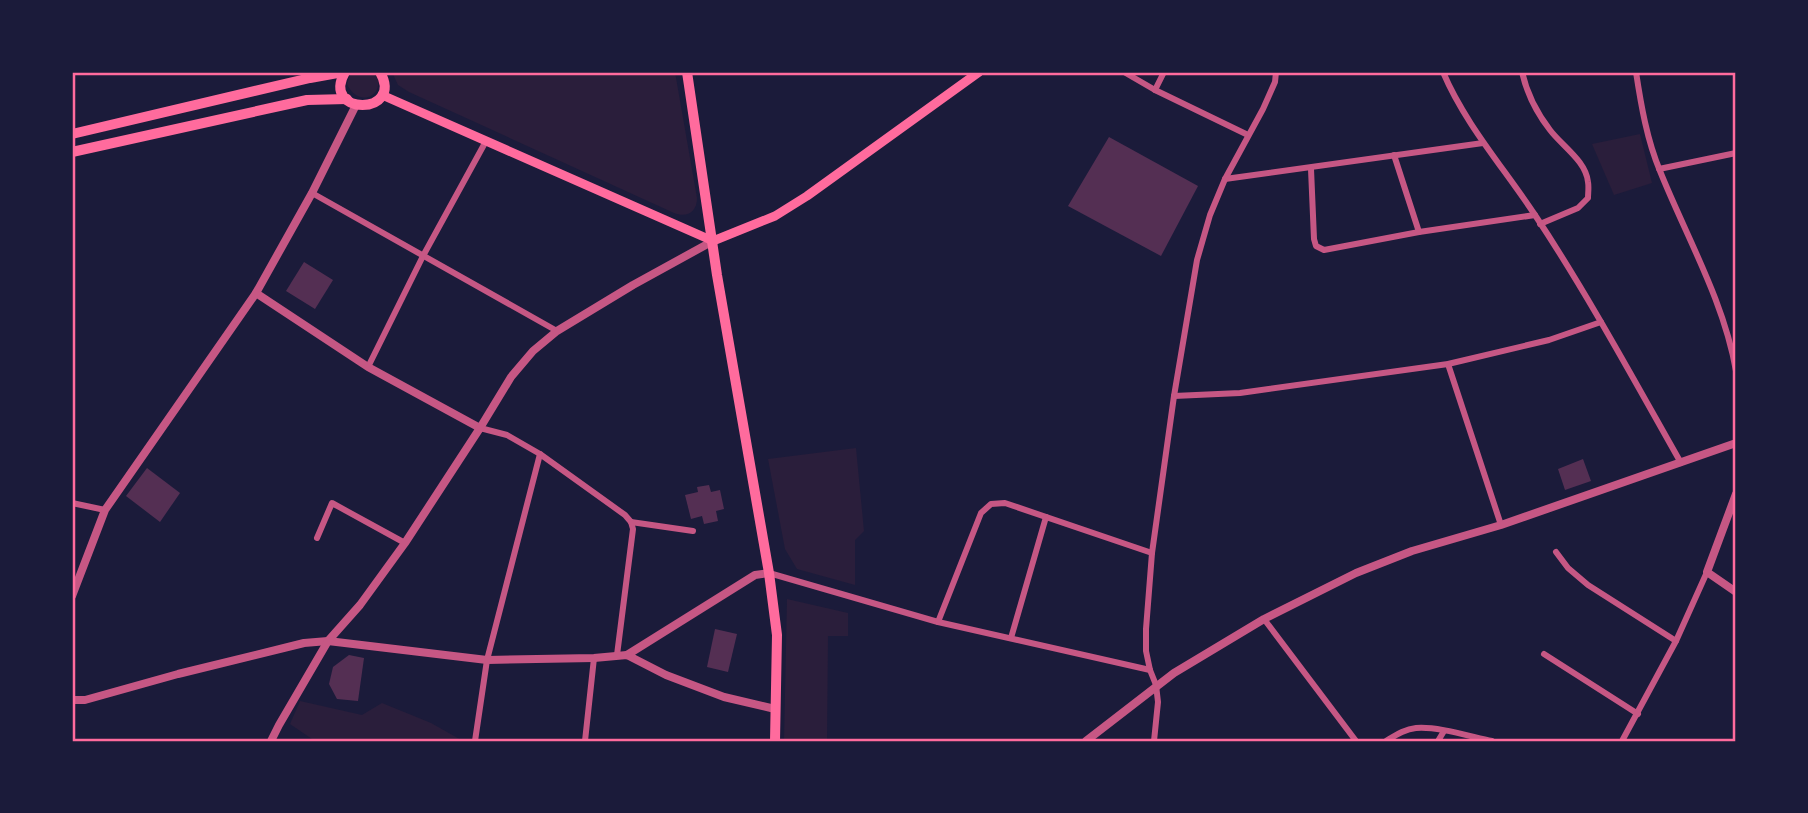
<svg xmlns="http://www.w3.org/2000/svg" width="1808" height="813" font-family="'PT Serif',serif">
<rect width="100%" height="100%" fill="#1b1b3a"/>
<g fill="#2a1e3b">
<path d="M 351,72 L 376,72 C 387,96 358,109 347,84 Z"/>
<path d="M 392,72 L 675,72 L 697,198 C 697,212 687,218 674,213 L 409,92 L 398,85 Z"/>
<path d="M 1640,134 L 1652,183 L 1614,195 L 1592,144 Z"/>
<path d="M 856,448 L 864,531 L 855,540 L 855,585 L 797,569 L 785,549 L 768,459 Z"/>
<path d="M 787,599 L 848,613 L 848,636 L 828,636 L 827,741 L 784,741 Z"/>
<path d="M 300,701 L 362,715 L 382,703 L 431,723 L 463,741 L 315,741 L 290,724 Z"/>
</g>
<g fill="#542f53">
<path d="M 1109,137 L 1198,186 L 1161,256 L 1068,206 Z"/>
<path d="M 304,262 L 333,280 L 315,309 L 286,291 Z"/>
<path d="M 1583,459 L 1591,481 L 1565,490 L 1558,469 Z"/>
<path d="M 147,468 L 180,493 L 160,522 L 126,496 Z"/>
<path d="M 709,485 L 711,492 L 720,490 L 724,509 L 716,511 L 718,521 L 704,524 L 702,516 L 691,519 L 685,495 L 698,492 L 697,487 Z"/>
<path d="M 715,629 L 737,634 L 728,672 L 707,667 Z"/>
<path d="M 349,655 L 364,658 L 358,701 L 337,699 L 329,684 L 333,667 Z"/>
</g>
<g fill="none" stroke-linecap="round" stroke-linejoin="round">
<g stroke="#c65784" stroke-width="6">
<path d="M 1124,72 L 1155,90 L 1248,135"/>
<path d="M 1443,72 C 1465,124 1504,168 1535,215 C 1588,295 1634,380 1681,463"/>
<path d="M 1522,72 C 1527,94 1536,112 1550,130 C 1562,146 1586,161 1588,182 C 1589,187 1588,193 1588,198 L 1578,208 L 1540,224"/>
<path d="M 1636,72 C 1641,105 1647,140 1660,171 C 1686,236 1724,301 1736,371"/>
<path d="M 1155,90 L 1164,72"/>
<path d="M 1394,155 L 1419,232"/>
<path d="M 1311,169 L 1314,239 L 1316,246 L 1324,250 L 1419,232 L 1535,215"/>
<path d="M 1659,169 L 1736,153"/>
<path d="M 1225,179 L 1483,143"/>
<path d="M 312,193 L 557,331"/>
<path d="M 1448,364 L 1501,525"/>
<path d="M 368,367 L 423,256 L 486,141"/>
<path d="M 1174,396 L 1240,393 L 1448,364 L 1549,340 L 1601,322"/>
<path d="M 480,428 L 507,435 L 540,454 L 625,515 L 631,522 L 633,529 L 617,655"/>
<path d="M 72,503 L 105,510"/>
<path d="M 631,522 L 693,531"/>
<path d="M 317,538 L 332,503 L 405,543"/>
<path d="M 1556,552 L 1568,568 L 1588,585 L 1676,641"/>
<path d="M 769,573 L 938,622 L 1150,670"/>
<path d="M 1264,619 L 1356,741"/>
<path d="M 938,622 L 981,513 L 991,504 L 1005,503 L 1152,553"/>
<path d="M 1011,638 L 1046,517"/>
<path d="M 1544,654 L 1638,714"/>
<path d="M 475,741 L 487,660 L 540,454"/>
<path d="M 585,741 L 594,658"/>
<path d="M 1154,741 L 1158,702 L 1156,685 L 1150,670 L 1146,651 L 1146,629 L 1152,553 L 1174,396 L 1197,260 L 1210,215 L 1225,179 L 1263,109 L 1275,82 L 1276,72"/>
<path d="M 1386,741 C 1396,735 1405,729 1416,728 C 1437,726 1472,737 1492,741"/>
<path d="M 1438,741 L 1444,731"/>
<path d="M 1622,741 L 1676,641 L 1707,572"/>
</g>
<g stroke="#c65784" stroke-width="8">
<path d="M 256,293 L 368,367 L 480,428"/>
<path d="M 1736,494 L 1707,572 L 1736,592"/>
<path d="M 72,596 L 105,510 L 256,293 L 312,193 L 356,105"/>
<path d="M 627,655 L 755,575 L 769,573"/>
<path d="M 72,700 L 85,700 L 178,674 L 304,643 L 328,641 L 487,660 L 594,658 L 627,655 L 666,675 L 724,697 L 775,709"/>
<path d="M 271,741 L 279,725 L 328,641 L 360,605 L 405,543 L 480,428 L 511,377 L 533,351 L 557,331 L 633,285 L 713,241"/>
<path d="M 1086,741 L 1174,673 L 1264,619 L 1356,573 L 1412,551 L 1501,525 L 1736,443"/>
</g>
<path stroke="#ff6b9d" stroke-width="9" d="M 382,95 L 713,241 L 775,216 L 807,196 L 979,72"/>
<g stroke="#ff6b9d" stroke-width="10">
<path d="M 345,72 C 320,116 405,116 380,72"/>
<path d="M 687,72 L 717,275 L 769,573 L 777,635 L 775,741"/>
<path d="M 72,134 L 310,78 L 343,72"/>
<path d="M 72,152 L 307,100 L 347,99"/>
</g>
</g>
<rect width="1808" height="813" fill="none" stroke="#1b1b3a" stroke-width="147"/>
<rect x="74" y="74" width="1660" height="666" fill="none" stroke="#ff6b9d" stroke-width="2.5"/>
</svg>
